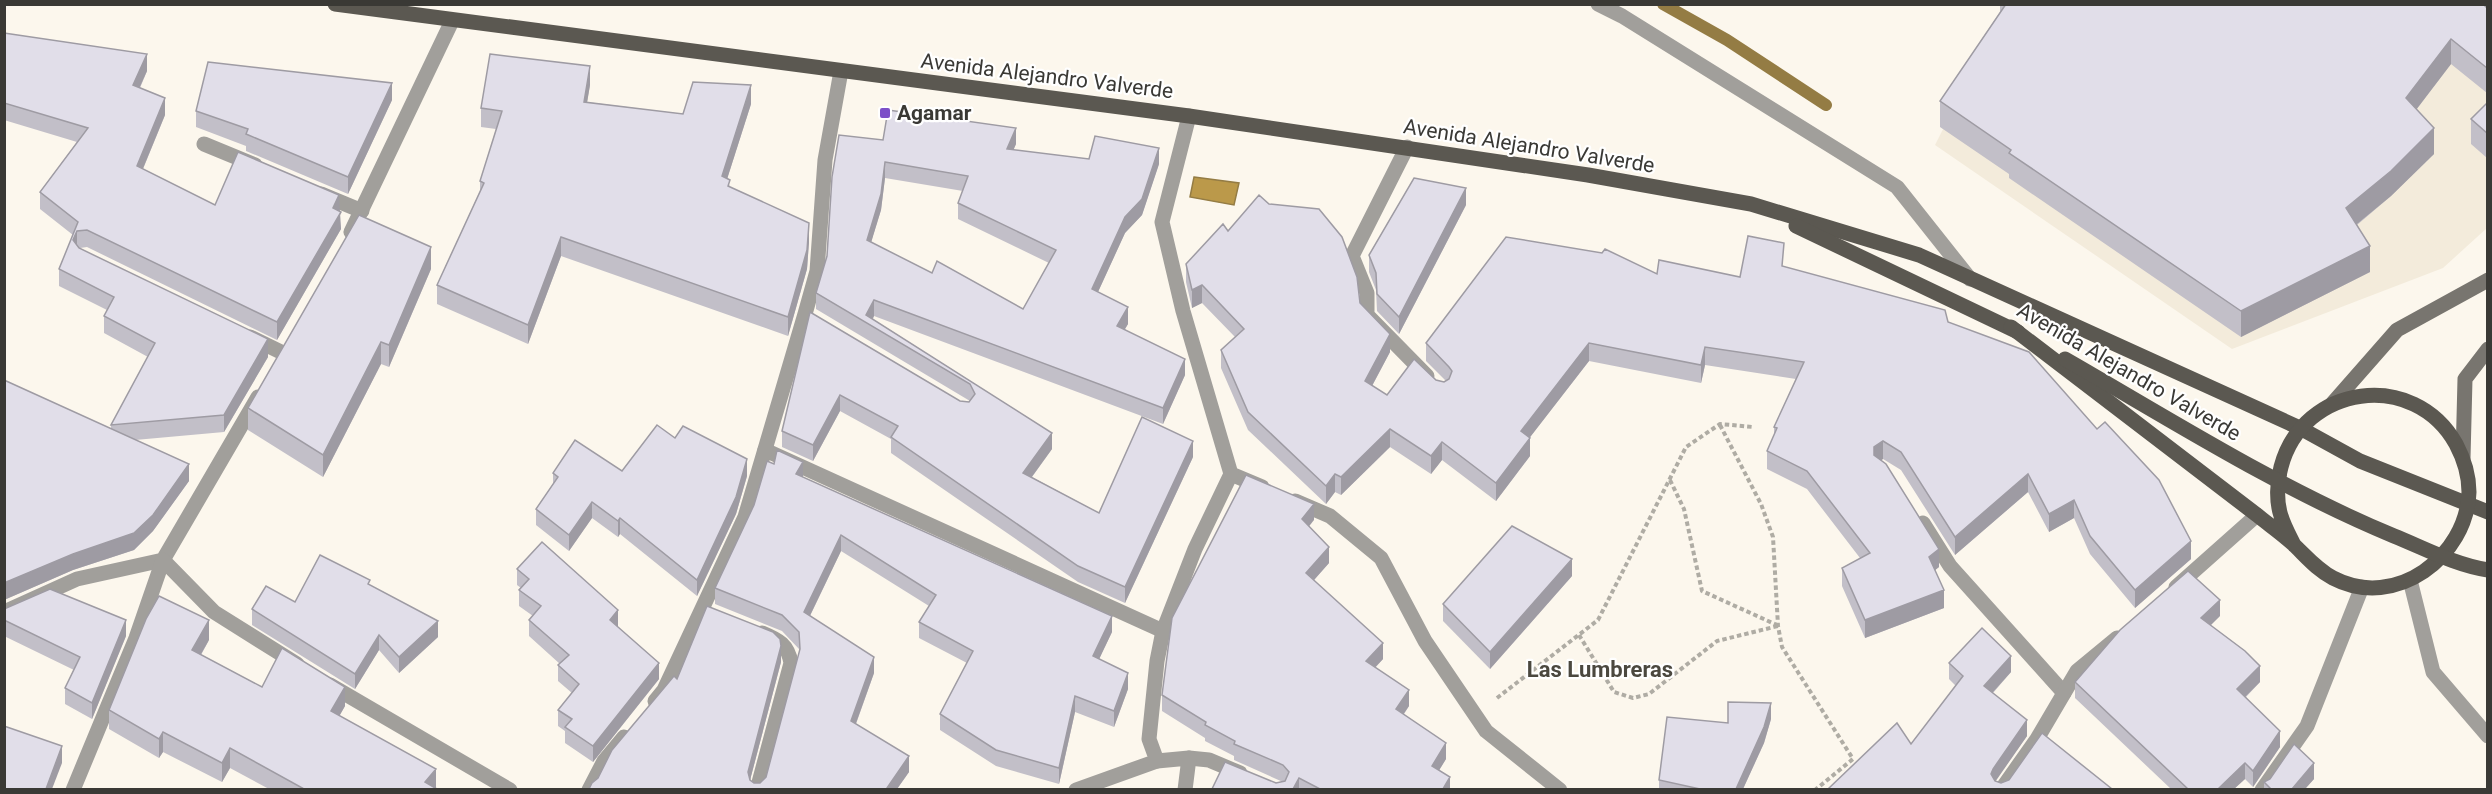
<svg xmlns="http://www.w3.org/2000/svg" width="2492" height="794" font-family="Roboto,sans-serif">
<rect width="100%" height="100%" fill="#fcf7ed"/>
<path fill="#f3ebdb" d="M 2006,5 L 2487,32 L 2487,228 L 2443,268 L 2232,349 L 1935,145 Z"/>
<path fill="#bb994a" stroke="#947c44" stroke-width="1.5" d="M 1194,177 L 1239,183 L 1234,205 L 1190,197 Z"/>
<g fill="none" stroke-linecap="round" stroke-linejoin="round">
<path stroke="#947c44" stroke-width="12" d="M 1663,4 L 1727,40 L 1826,105"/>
<g stroke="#afaca4" stroke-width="4" stroke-dasharray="4.5 3" stroke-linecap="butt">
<path d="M 1720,425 L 1761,504 L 1773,537 L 1778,626 L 1782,647 L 1853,759 L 1815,790"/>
<path d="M 1670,480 L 1684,509 L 1702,591 L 1777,625"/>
<path d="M 1579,635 L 1614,692 L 1633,698 L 1649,694 L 1717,641 L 1778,626"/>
<path d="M 1497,698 L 1598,620 L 1686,447 L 1720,424 L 1753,427"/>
</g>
<g stroke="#a19f9b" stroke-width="15">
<path d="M 1598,4 L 1622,16 L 1897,187 L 1970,279"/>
<path d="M 1189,116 L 1162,222 L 1183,311 L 1231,474 L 1262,487"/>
<path d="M 204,144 L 255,165"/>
<path d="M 1407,147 L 1352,256 L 1367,293 L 1367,315 L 1427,376"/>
<path d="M 321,194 L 362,211"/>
<path d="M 351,232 L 452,21"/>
<path d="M 250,337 L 283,353"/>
<path d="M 765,450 L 1163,631"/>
<path d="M 1295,501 L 1330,516 L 1381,558 L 1425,641 L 1486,731 L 1560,790"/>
<path d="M 1923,523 L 1950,566 L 2064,693"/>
<path d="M 2410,580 L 2433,672 L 2488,736"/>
<path d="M 2176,587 L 2257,515"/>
<path d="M 4,612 L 77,579 L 163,560 L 258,397"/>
<path d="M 330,685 L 510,790"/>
<path d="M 655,701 L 664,690 L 745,517 L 805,314 L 817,271 L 825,160 L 841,71"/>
<path d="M 1189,758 L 1209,760 L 1240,773"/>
<path d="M 1157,761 L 1189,758 L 1185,790"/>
<path d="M 73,790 L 136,638 L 163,560 L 214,612 L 297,664"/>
<path d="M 589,790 L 604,761 L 624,737"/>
<path d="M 757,790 L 791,663 C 788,645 779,640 762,633"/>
<path d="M 1076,790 L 1157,761 L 1149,739 L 1157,661 L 1163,631 L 1195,549 L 1231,474"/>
<path d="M 2001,790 L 2037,739 L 2077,671 L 2117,638"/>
<path d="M 2262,790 L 2307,726 L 2362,587"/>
</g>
<g stroke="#78756f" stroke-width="15">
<path d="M 2332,404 L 2397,330 L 2488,280"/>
<path d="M 2463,458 L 2465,379 L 2488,349"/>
</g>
<g stroke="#5b5851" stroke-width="15">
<path d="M 335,4 L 1189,116 L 1588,175 L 1751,204 L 1919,255 L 2300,428 L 2360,461 L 2488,512"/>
<path d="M 1796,226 L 2018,332"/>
<path d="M 2011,327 L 2257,515 C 2268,524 2281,533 2292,543 C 2306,556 2316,569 2333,578 C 2396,611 2467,556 2469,492 C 2469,474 2464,459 2456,444 C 2414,369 2303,384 2281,467 C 2277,482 2276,501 2281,516 C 2284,526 2289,535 2294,545"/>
<path d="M 2065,359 C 2173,421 2278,488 2394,536 C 2424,548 2455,565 2488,570"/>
</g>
</g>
<g fill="#c2bfc8" fill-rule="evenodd">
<path d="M 2000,4 L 2483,4 L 2487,8 L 2487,93 L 2451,64 L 2416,110 L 2434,154 L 2391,196 L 2357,225 L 2370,272 L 2241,337 L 2009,178 L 2009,174 L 1940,127 L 1940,101 L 2000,12 Z"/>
<path d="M 4,33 L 147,71 L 140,88 L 165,115 L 143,169 L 215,205 L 339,211 L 341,229 L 277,340 L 87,247 L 80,248 L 268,357 L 224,432 L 135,440 L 189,481 L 153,531 L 134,550 L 73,570 L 4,600 L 4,380 L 111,429 L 111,425 L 148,357 L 104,333 L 104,316 L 107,310 L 59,286 L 59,269 L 73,235 L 40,209 L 40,192 L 77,142 L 4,120 Z"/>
<path d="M 590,85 L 587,102 L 683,114 L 751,104 L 727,179 L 730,187 L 809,242 L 807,269 L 788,336 L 561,256 L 528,344 L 437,304 L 437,285 L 480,191 L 480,181 L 496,129 L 481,127 L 481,108 Z"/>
<path d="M 392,100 L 348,194 L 246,151 L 246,146 L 196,127 L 196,111 Z"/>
<path d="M 2487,103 L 2487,158 L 2471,144 L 2471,119 Z"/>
<path d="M 883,140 L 1016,144 L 1013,150 L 1089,159 L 1159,164 L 1142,215 L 1125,233 L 1098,292 L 1128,324 L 1125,329 L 1185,375 L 1163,424 L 874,316 L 873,319 L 1052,433 L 1052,449 L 1032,477 L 1099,513 L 1193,457 L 1125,603 L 1078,582 L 891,453 L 891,439 L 840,411 L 813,461 L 782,447 L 782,431 L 810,312 L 960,401 L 969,402 L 970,401 L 816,309 L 816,293 ZM 885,178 L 963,191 L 958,203 L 958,219 L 1049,263 L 1023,309 L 932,273 L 871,242 L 881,210 Z"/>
<path d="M 1466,205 L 1399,334 L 1377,311 L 1376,290 L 1369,272 L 1369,255 Z"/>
<path d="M 1228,231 L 1360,303 L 1390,352 L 1372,386 L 1387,395 L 1436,380 L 1444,382 L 1446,381 L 1426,361 L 1426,343 L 1657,274 L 1740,277 L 1783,267 L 1948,322 L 2191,559 L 2135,608 L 2090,554 L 2074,518 L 2049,532 L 2028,492 L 1955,555 L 1901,470 L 1883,459 L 1881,460 L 1939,567 L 1935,570 L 1944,608 L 1865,638 L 1842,586 L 1842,568 L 1860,558 L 1807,489 L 1767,469 L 1767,451 L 1774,435 L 1774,427 L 1796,379 L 1705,365 L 1701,383 L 1589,361 L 1530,437 L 1530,456 L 1496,501 L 1442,460 L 1431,474 L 1390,447 L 1341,495 L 1335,492 L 1326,504 L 1248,430 L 1221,368 L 1221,350 L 1235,337 L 1202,303 L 1192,308 L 1186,282 L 1186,264 Z"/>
<path d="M 431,269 L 389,367 L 381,364 L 323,477 L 248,430 L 248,408 Z"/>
<path d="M 675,438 L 747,476 L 736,514 L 697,596 L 620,534 L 618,537 L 592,518 L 569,551 L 536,525 L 536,509 L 553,484 L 553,473 L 622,471 Z"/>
<path d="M 803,477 L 1112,632 L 1099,659 L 1128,689 L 1114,727 L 1075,712 L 1059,784 L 996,766 L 940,730 L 940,714 L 967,663 L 919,638 L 919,622 L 929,606 L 841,551 L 810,616 L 874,673 L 856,724 L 909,772 L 897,789 L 598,778 L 677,679 L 781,662 L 750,780 L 754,783 L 760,783 L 766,777 L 799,654 L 799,649 L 782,631 L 715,604 L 715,588 L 754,505 Z"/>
<path d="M 1314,520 L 1309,526 L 1329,563 L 1314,580 L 1383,659 L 1375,668 L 1409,706 L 1404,714 L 1446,759 L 1439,770 L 1450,789 L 1212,789 L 1283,782 L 1234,760 L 1234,756 L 1205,741 L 1205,738 L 1162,711 L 1162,695 Z"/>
<path d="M 517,569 L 618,626 L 618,627 L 659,679 L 593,762 L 565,743 L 565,731 L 558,726 L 558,710 L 572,693 L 558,681 L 558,665 L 560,664 L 529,636 L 529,620 L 533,616 L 519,606 L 519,590 L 521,588 L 517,585 Z"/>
<path d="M 1572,576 L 1490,669 L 1443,621 L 1443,604 Z"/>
<path d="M 370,585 L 438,637 L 399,673 L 379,650 L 355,689 L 252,625 L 252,609 L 295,602 Z"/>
<path d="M 4,609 L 126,636 L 92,719 L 65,704 L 65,688 L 74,670 L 4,636 Z"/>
<path d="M 2220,616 L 2210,625 L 2260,682 L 2246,697 L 2280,747 L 2253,787 L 2245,779 L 2234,789 L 2171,789 L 2075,698 L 2075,682 Z"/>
<path d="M 209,640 L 201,655 L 262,687 L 345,706 L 339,716 L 437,789 L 269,789 L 230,768 L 222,782 L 163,752 L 159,758 L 109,729 L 109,710 Z"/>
<path d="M 1949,663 L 2011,672 L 1993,693 L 2027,736 L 1995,781 L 2001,783 L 1828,789 L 1911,744 L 1956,686 L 1949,679 Z"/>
<path d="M 1771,719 L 1764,743 L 1743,789 L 1659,789 L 1659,780 L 1728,723 Z"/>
<path d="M 2314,779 L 2305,789 L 2264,789 L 2264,782 Z"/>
</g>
<g fill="#9e9ba3">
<path d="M 2451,39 L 2451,64 L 2406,123 L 2406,98 Z"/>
<path d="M 147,54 L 147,71 L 133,102 L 133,85 Z"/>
<path d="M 590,66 L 590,85 L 584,121 L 584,102 Z"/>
<path d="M 392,83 L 392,100 L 348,194 L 348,177 Z"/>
<path d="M 751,85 L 751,104 L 722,195 L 722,176 Z"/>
<path d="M 165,98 L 165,115 L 137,183 L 137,166 Z"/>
<path d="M 1016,128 L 1016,144 L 1007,165 L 1007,149 Z"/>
<path d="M 2434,128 L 2434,154 L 2391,196 L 2346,233 L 2346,208 Z"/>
<path d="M 1159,148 L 1159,164 L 1142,215 L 1125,233 L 1092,305 L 1092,289 L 1125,217 Z"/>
<path d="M 885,162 L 885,178 L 881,210 L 867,256 L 867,240 Z"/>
<path d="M 1466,188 L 1466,205 L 1399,334 L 1399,317 Z"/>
<path d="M 339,195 L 341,229 L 277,340 L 277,322 Z"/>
<path d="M 809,223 L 809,242 L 807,269 L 788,336 L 788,317 Z"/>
<path d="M 77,231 L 77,248 L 73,240 Z"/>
<path d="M 561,237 L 561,256 L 528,344 L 528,325 Z"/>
<path d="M 2370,246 L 2370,272 L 2241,337 L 2241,311 Z"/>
<path d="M 431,247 L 431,269 L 389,367 L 389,345 Z"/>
<path d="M 1202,285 L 1202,303 L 1192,308 L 1192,290 Z"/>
<path d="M 874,300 L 874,316 L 869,325 L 866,315 Z"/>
<path d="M 1128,307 L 1128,324 L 1117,342 L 1117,326 Z"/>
<path d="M 1390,334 L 1390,352 L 1365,399 L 1365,381 Z"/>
<path d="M 268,339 L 268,357 L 224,432 L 224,415 Z"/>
<path d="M 381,342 L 381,364 L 323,477 L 323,455 Z"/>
<path d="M 1589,343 L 1589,361 L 1521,449 L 1521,431 Z"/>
<path d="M 1705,347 L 1705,365 L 1701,383 L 1701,365 Z"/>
<path d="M 1185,359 L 1185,375 L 1163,424 L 1163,408 Z"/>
<path d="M 840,395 L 840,411 L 813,461 L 813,445 Z"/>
<path d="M 1390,429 L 1390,447 L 1341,495 L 1341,477 Z"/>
<path d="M 1052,433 L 1052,449 L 1023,489 L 1023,473 Z"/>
<path d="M 1530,438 L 1530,456 L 1496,501 L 1496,483 Z"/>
<path d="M 1193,441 L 1193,457 L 1125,603 L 1125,587 Z"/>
<path d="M 1883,441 L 1883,459 L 1874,465 L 1874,447 Z"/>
<path d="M 1442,442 L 1442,460 L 1431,474 L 1431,456 Z"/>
<path d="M 747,459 L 747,476 L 736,514 L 697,596 L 697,580 Z"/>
<path d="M 803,462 L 803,478 L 796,474 Z"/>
<path d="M 189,464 L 189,481 L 153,531 L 134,550 L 73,570 L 4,600 L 4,583 Z"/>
<path d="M 1335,474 L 1335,492 L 1326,504 L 1326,486 Z"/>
<path d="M 2028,474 L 2028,492 L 1955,555 L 1955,537 Z"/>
<path d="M 2074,500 L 2074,518 L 2049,532 L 2049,514 Z"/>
<path d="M 592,502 L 592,518 L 569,551 L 569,535 Z"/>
<path d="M 1314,504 L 1314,520 L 1302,535 L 1302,519 Z"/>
<path d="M 620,518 L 620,534 L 618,537 L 618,521 Z"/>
<path d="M 841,535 L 841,551 L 804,628 L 804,612 Z"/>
<path d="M 2191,541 L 2191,559 L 2135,608 L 2135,590 Z"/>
<path d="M 1329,547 L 1329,563 L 1306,589 L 1306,573 Z"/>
<path d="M 1939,549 L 1939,567 L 1929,575 L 1929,557 Z"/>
<path d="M 1572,559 L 1572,576 L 1490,669 L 1490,652 Z"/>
<path d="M 1944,590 L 1944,608 L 1865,638 L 1865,620 Z"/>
<path d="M 2220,600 L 2220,616 L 2201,635 L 2201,618 Z"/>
<path d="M 618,610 L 618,626 L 610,636 L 610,620 Z"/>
<path d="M 1112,616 L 1112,632 L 1093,672 L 1093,656 Z"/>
<path d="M 126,620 L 126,636 L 92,719 L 92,703 Z"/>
<path d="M 209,620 L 209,640 L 192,670 L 192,650 Z"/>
<path d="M 438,621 L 438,637 L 399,673 L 399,657 Z"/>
<path d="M 379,635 L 379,650 L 355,689 L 355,674 Z"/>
<path d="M 1383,643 L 1383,659 L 1366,677 L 1366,661 Z"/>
<path d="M 781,646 L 781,662 L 748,788 L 748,772 Z"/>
<path d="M 2011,656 L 2011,672 L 1984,702 L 1984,686 Z"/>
<path d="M 874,657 L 874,673 L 851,737 L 851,721 Z"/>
<path d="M 659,663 L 659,679 L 593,762 L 593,746 Z"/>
<path d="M 2260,666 L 2260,682 L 2237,705 L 2237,689 Z"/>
<path d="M 1128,673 L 1128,689 L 1114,727 L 1114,711 Z"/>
<path d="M 345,687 L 345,706 L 331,731 L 331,711 Z"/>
<path d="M 1409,690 L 1409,706 L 1396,725 L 1396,709 Z"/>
<path d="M 1075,696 L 1075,712 L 1059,784 L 1059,768 Z"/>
<path d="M 1771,703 L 1771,719 L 1764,743 L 1743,789 L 1736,789 Z"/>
<path d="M 2027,720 L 2027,736 L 1993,785 L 1991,774 L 1993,769 Z"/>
<path d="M 2280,731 L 2280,747 L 2253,787 L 2253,771 Z"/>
<path d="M 163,732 L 163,752 L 159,758 L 159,739 Z"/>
<path d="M 1446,743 L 1446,759 L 1432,782 L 1432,766 Z"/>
<path d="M 62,746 L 62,763 L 52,789 L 46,789 Z"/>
<path d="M 230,748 L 230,768 L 222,782 L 222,763 Z"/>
<path d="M 909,756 L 909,772 L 897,789 L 887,789 L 887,788 Z"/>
<path d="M 2245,763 L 2245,779 L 2234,789 L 2218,789 Z"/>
<path d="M 2314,763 L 2314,779 L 2305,789 L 2292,789 Z"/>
<path d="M 436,769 L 436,789 L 425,782 Z"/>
<path d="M 1450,777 L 1450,789 L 1443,789 Z"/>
<path d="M 1299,778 L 1299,789 L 1293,789 Z"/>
</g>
<g fill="#e1dee9" stroke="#9e9ba3" stroke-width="1.5" fill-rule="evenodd">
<path d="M 2006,4 L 2483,4 L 2487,8 L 2487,68 L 2451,39 L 2406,98 L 2434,128 L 2391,171 L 2346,208 L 2370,246 L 2241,311 L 2009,153 L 2011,150 L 1940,101 Z"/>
<path d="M 4,33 L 147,54 L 133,85 L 165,98 L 137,166 L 215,205 L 238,152 L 339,195 L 333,208 L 341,212 L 277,322 L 87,230 L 77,231 L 73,240 L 79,248 L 268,339 L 224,415 L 111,425 L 155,343 L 104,316 L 114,297 L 59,269 L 78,222 L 40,192 L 88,128 L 4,103 Z"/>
<path d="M 490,54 L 590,66 L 584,102 L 683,114 L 693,82 L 751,85 L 722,176 L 730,180 L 728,186 L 809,223 L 807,250 L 788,317 L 561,237 L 528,325 L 437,285 L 484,183 L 480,181 L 502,111 L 481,108 Z"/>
<path d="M 208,62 L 392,83 L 348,177 L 246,134 L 248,129 L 196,111 Z"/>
<path d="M 2487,103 L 2487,133 L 2471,119 Z"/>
<path d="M 888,110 L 1016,128 L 1007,149 L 1089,159 L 1095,136 L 1159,148 L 1142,199 L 1125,217 L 1092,289 L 1128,307 L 1117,326 L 1185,359 L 1163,408 L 874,300 L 866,315 L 1052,433 L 1023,473 L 1099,513 L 1142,417 L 1193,441 L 1125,587 L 1078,566 L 891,437 L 898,426 L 840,395 L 813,445 L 782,431 L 810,312 L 960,401 L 969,402 L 975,394 L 970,384 L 816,293 L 827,256 L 832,177 L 839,135 L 883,140 ZM 885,162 L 968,176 L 958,203 L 1056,250 L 1023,309 L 937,261 L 932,273 L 867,240 L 881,194 Z"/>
<path d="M 1414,178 L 1466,188 L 1399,317 L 1377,294 L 1376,273 L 1369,255 Z"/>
<path d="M 1259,195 L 1269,204 L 1319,209 L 1342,237 L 1357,277 L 1360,303 L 1390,334 L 1365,381 L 1387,395 L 1414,359 L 1436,380 L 1444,382 L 1449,379 L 1452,371 L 1449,367 L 1426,343 L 1506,237 L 1602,253 L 1605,249 L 1657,274 L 1659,260 L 1740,277 L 1748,236 L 1784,243 L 1782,266 L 1945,310 L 1948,322 L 2029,352 L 2097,429 L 2105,422 L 2159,480 L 2191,541 L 2135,590 L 2090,536 L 2074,500 L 2049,514 L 2028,474 L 1955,537 L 1901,452 L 1883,441 L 1874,447 L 1874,455 L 1886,464 L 1939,549 L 1929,557 L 1944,590 L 1865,620 L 1842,568 L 1870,553 L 1807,471 L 1767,451 L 1777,428 L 1774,427 L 1804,362 L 1705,347 L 1701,365 L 1589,343 L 1521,431 L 1530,438 L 1496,483 L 1442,442 L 1431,456 L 1390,429 L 1341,477 L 1335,474 L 1326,486 L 1248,412 L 1221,350 L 1244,329 L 1202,285 L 1192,290 L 1186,264 L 1223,224 L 1228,231 Z"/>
<path d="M 359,215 L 431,247 L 389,345 L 381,342 L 323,455 L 248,408 Z"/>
<path d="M 4,380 L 189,464 L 153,515 L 134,533 L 73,554 L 4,583 Z"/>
<path d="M 657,425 L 675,438 L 683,426 L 747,459 L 736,497 L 697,580 L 620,518 L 618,521 L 592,502 L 569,535 L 536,509 L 558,477 L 553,473 L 575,440 L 622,471 Z"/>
<path d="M 777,450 L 803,462 L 796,474 L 1112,616 L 1093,656 L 1128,673 L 1114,711 L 1075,696 L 1059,768 L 996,750 L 940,714 L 973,651 L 919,622 L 936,595 L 841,535 L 804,612 L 874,657 L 851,721 L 909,756 L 887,788 L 889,789 L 589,789 L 592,783 L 598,778 L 612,750 L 674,676 L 677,679 L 707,606 L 773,632 L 780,639 L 781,646 L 748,772 L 750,780 L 754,783 L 760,783 L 766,777 L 800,649 L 799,632 L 782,615 L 715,588 L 754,505 L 767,461 L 774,464 Z"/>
<path d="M 1246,475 L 1314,504 L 1302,519 L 1329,547 L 1306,573 L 1383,643 L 1366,661 L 1409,690 L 1396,709 L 1446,743 L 1432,766 L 1450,777 L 1443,789 L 1320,789 L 1299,778 L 1293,789 L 1212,789 L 1225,762 L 1276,783 L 1285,781 L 1289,772 L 1283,765 L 1234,744 L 1235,741 L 1205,725 L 1206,722 L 1162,695 L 1172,618 Z"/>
<path d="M 1512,526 L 1572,559 L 1490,652 L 1443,604 Z"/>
<path d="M 542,542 L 618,610 L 610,620 L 659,663 L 593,746 L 565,727 L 572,719 L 558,710 L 579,684 L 558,665 L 569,655 L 529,620 L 541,606 L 519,590 L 529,579 L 517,569 Z"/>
<path d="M 320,555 L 370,580 L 368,584 L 438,621 L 399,657 L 379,635 L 355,674 L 252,609 L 266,586 L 295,602 Z"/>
<path d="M 2188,571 L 2220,600 L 2201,618 L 2245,651 L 2260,666 L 2237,689 L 2280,731 L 2253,771 L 2245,763 L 2218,789 L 2188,789 L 2075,682 L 2120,630 Z"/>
<path d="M 50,589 L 126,620 L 92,703 L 65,688 L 80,657 L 4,620 L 4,609 Z"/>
<path d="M 159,596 L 209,620 L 192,650 L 262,687 L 282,648 L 345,687 L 331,711 L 436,769 L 425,782 L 437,789 L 304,789 L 230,748 L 222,763 L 163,732 L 159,739 L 109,710 L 146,619 Z"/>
<path d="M 1982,628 L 2011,656 L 1984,686 L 2027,720 L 1993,769 L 1991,774 L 1995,781 L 2001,783 L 2009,780 L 2042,733 L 2112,789 L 1828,789 L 1897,723 L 1911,744 L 1963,676 L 1949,663 Z"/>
<path d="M 1728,702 L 1771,703 L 1764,727 L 1736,789 L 1700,789 L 1659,780 L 1667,717 L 1728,723 Z"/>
<path d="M 4,726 L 62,746 L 46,789 L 4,789 Z"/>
<path d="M 2294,744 L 2314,763 L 2292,789 L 2271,789 L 2264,782 L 2270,779 Z"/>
</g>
<rect fill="#7c4fc8" stroke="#fff" stroke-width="2" x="879" y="107" width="12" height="12" rx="3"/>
<g text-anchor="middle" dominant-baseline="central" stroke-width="4.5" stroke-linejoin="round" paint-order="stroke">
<g font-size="21" fill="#3a3935" stroke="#fff">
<text transform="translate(1047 76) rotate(7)">Avenida Alejandro Valverde</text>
<text transform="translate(1529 146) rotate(9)">Avenida Alejandro Valverde</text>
<text transform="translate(2129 372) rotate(30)">Avenida Alejandro Valverde</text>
</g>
<g font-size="21" font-weight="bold" fill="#3a3935" stroke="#fff" text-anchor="start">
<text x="897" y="113">Agamar</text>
</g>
<g font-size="22" font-weight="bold" fill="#4b483f" stroke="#fff">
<text x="1600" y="669">Las Lumbreras</text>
</g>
</g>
<rect width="2492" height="794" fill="none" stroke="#3a3935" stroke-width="12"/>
</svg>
